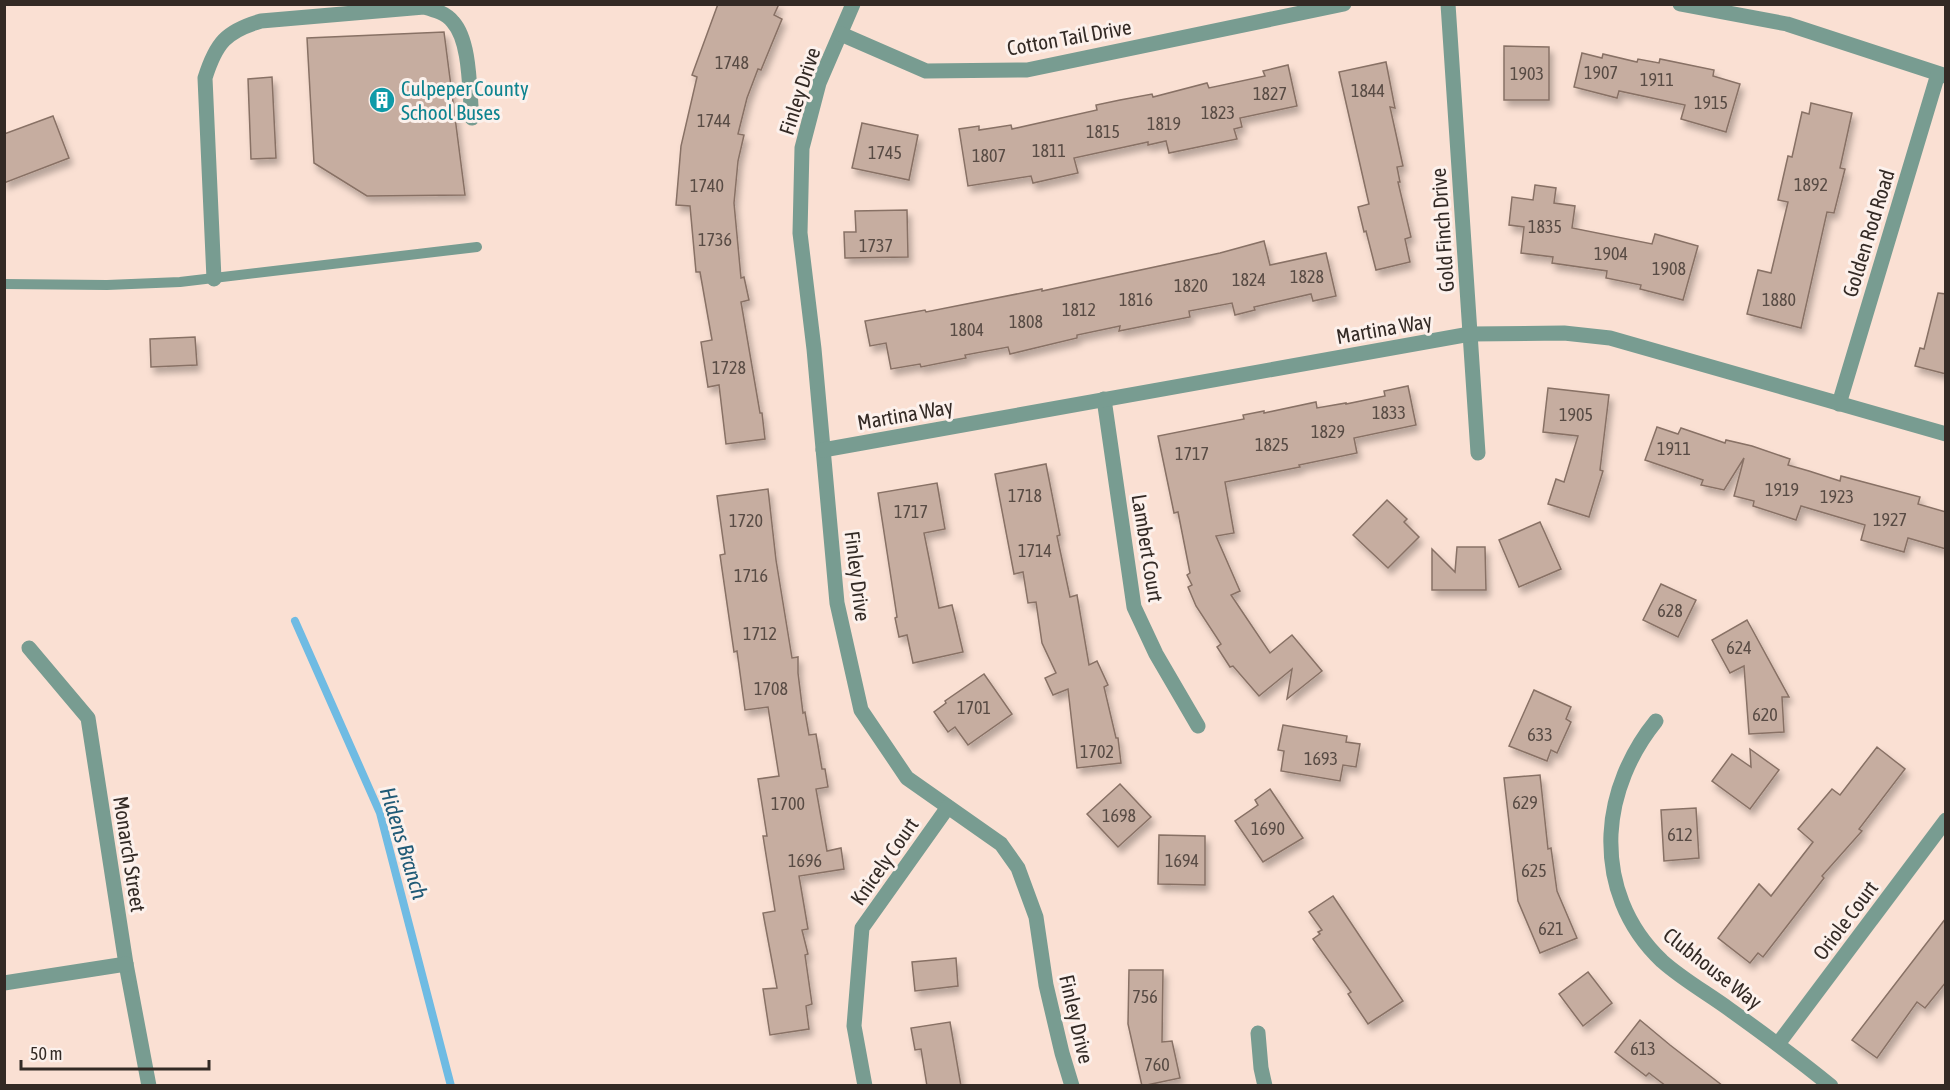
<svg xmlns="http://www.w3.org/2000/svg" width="1950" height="1090" font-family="'Asap Condensed',sans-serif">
<defs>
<filter id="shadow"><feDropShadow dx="3.5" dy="6" stdDeviation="3" flood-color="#0004"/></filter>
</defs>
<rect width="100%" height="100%" fill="#fae0d3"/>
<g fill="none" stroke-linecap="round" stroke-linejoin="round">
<path stroke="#6fbbe3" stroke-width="8" d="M 295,621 L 380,813 L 451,1086"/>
</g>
<g fill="#c6ada0" stroke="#887165" stroke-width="1.5" filter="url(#shadow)">
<path d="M 718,4 L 779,4 L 774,15 L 782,19 L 761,70 L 758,69 L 747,98 L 738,134 L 744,135 L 738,161 L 734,203 L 741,278 L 744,277 L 749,300 L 741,302 L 760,413 L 762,413 L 765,439 L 726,444 L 719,385 L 708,387 L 701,342 L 712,340 L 700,272 L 696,272 L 690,206 L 676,205 L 681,146 L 697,77 L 692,75 Z"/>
<path d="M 444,32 L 465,195 L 367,196 L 314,163 L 307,38 Z"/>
<path d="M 1504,46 L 1549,47 L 1549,100 L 1504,100 Z"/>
<path d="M 1582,53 L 1602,58 L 1603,54 L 1637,62 L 1638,59 L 1659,63 L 1660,59 L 1714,70 L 1713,76 L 1740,84 L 1726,132 L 1681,119 L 1685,105 L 1619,91 L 1617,98 L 1574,87 Z"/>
<path d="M 1386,62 L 1395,108 L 1390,107 L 1403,166 L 1397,167 L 1400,182 L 1398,182 L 1411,237 L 1405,239 L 1410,262 L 1376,270 L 1366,231 L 1364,232 L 1358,207 L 1369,204 L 1339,72 Z"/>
<path d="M 1288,65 L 1297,106 L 1240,118 L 1242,127 L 1234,129 L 1237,139 L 1169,153 L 1166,141 L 1148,145 L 1148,142 L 1074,158 L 1078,173 L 1033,183 L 1031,176 L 968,186 L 959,129 L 979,126 L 979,130 L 1011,125 L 1012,129 L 1097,110 L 1096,105 L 1120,100 L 1152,94 L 1153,97 L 1207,83 L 1209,88 L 1265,76 L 1263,71 Z"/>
<path d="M 272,77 L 276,158 L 251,159 L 248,79 Z"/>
<path d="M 1811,103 L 1852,113 L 1840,168 L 1845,169 L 1834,213 L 1827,212 L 1801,328 L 1747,314 L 1758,270 L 1771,273 L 1788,202 L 1778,200 L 1788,156 L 1792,157 L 1802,112 L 1809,114 Z"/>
<path d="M 53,116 L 69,158 L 4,183 L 4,134 Z"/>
<path d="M 862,123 L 918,135 L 909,180 L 852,168 Z"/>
<path d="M 1535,185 L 1556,188 L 1554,203 L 1575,206 L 1572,228 L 1652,244 L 1655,234 L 1698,246 L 1683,300 L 1640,289 L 1641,285 L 1606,278 L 1607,271 L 1552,263 L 1553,257 L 1521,253 L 1524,227 L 1509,225 L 1512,197 L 1533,200 Z"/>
<path d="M 907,210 L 908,257 L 845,258 L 844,232 L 856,232 L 855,211 Z"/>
<path d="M 1264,241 L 1270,265 L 1326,253 L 1336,296 L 1313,301 L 1311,294 L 1254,307 L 1255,310 L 1235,315 L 1232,303 L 1189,311 L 1190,317 L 1119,331 L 1120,326 L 1077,335 L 1077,338 L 1010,354 L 1008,347 L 965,355 L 966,358 L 921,367 L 920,364 L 891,369 L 886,343 L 870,346 L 865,321 L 925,310 L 926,312 L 1042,289 L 1042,291 L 1220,253 Z"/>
<path d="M 1938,293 L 1946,294 L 1946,374 L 1915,366 L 1920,348 L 1924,349 Z"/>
<path d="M 195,337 L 197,365 L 151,367 L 150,339 Z"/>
<path d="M 1408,386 L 1416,425 L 1354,438 L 1357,453 L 1299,465 L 1300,467 L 1225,482 L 1234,533 L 1216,536 L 1240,591 L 1231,595 L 1270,653 L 1292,635 L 1322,671 L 1287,699 L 1292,669 L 1259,696 L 1233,666 L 1230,667 L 1217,647 L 1221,644 L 1196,606 L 1188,587 L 1192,585 L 1187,575 L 1190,573 L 1178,512 L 1174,513 L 1158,436 L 1244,419 L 1243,415 L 1264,411 L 1264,413 L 1316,402 L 1317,408 L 1346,403 L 1346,404 L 1385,396 L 1384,391 Z"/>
<path d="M 1548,388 L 1609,395 L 1600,470 L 1603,471 L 1589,517 L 1548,504 L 1556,479 L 1564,482 L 1578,436 L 1543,432 Z"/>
<path d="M 1657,427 L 1678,434 L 1681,428 L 1725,443 L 1726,440 L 1752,446 L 1790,459 L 1788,465 L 1809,471 L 1840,481 L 1841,476 L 1920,497 L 1918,504 L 1946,512 L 1946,549 L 1908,538 L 1904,552 L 1861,540 L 1865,525 L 1801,506 L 1796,520 L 1753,506 L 1754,501 L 1734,496 L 1744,458 L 1724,490 L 1701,485 L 1703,480 L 1645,460 Z"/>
<path d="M 1046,464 L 1060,535 L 1057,536 L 1070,597 L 1077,595 L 1089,665 L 1097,661 L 1108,685 L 1104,687 L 1116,738 L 1118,738 L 1121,763 L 1077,768 L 1068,689 L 1053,695 L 1045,678 L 1056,673 L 1042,643 L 1036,602 L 1028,603 L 1023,572 L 1014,574 L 995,474 Z"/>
<path d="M 937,483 L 945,529 L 924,533 L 939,608 L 952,605 L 963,652 L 913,663 L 907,635 L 899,637 L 895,618 L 897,617 L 878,493 Z"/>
<path d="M 768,489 L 776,560 L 792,658 L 798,657 L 798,673 L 803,713 L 805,712 L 809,735 L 816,734 L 822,769 L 825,769 L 828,787 L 816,789 L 827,851 L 841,848 L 844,869 L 799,876 L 808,929 L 802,930 L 808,954 L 805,955 L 812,1004 L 806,1006 L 809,1029 L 770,1035 L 763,989 L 777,988 L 763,913 L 775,911 L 763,836 L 767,836 L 758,779 L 779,776 L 768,707 L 745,710 L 737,651 L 734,652 L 720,555 L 725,554 L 717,496 Z"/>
<path d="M 1387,500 L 1407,519 L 1404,522 L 1419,537 L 1388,568 L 1353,535 Z"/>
<path d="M 1540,522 L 1561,569 L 1519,587 L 1499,540 Z"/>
<path d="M 1457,547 L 1485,547 L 1486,590 L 1432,590 L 1432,549 L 1455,572 Z"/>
<path d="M 1661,584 L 1696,600 L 1678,637 L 1643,620 Z"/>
<path d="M 1747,620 L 1789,697 L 1782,697 L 1784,732 L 1749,734 L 1744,666 L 1730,673 L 1712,640 Z"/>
<path d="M 984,674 L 1012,714 L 968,745 L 955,727 L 948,732 L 934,712 L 946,703 L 945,701 Z"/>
<path d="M 1534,690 L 1571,707 L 1566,719 L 1571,722 L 1557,753 L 1551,750 L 1547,761 L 1509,746 Z"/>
<path d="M 1283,725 L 1347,736 L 1346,742 L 1360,744 L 1356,767 L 1343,765 L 1340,781 L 1281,771 L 1284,751 L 1278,750 Z"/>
<path d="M 1877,747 L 1905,769 L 1859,829 L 1862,831 L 1822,876 L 1824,878 L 1763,957 L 1758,953 L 1750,963 L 1718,938 L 1759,884 L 1771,896 L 1813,842 L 1798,829 L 1832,789 L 1840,795 Z"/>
<path d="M 1750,749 L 1779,770 L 1750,809 L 1712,781 L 1732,754 L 1751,767 Z"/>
<path d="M 1540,775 L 1548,849 L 1551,848 L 1557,891 L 1577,938 L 1540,953 L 1518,901 L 1504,778 Z"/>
<path d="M 1120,784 L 1151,817 L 1118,847 L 1087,814 Z"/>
<path d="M 1270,789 L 1303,838 L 1263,862 L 1235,821 L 1258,805 L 1255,800 Z"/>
<path d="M 1696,808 L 1699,858 L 1664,861 L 1661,810 Z"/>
<path d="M 1159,835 L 1205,836 L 1205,885 L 1158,884 Z"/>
<path d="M 1333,896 L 1403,1001 L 1368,1024 L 1348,994 L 1351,992 L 1313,939 L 1320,934 L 1318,932 L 1322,930 L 1309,912 Z"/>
<path d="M 1946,918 L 1946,982 L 1925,1008 L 1917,1002 L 1877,1058 L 1852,1040 Z"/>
<path d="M 956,958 L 958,986 L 915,991 L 912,962 Z"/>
<path d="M 1129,970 L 1163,970 L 1162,1042 L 1172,1041 L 1180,1078 L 1142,1086 L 1128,1024 Z"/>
<path d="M 1588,972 L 1612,1003 L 1583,1026 L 1559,994 Z"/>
<path d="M 1640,1020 L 1670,1045 L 1723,1086 L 1666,1086 L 1649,1073 L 1646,1076 L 1615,1052 Z"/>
<path d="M 950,1022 L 961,1086 L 927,1086 L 921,1049 L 915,1050 L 911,1028 Z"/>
</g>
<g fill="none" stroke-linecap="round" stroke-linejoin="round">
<path stroke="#789c91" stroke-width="10" d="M 4,284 L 107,285 L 180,282 L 477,247"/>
<g stroke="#789c91" stroke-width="15">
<path d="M 853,4 L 819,83 L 802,148 L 800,233 L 814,349 L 837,603 L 861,710 L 907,778 L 1001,844 L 1018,868 L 1036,917 L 1046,985 L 1062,1053 L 1072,1086"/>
<path d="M 1448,4 L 1478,453"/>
<path d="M 1680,4 L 1787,24 L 1946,76"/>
<path d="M 841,34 L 926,71 L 1027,70 L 1344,4"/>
<path d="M 214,279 L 205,78 C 216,43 226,31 261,21 L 424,7 C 435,10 446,13 453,22 C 471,42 469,92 472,118"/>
<path d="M 1104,399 L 1134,607 L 1156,654 L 1198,726"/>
<path d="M 1839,404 L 1938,74"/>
<path d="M 823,450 L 1470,334 L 1564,333 L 1610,338 L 1946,434"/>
<path d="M 29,648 L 88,718 L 126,964 L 149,1086"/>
<path d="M 1656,721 C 1630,753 1613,793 1611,834 C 1609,882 1626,927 1662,961 C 1682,979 1707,993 1729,1009 C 1764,1034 1798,1059 1831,1086"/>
<path d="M 4,983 L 126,964"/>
<path d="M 1258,1033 L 1261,1068 L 1265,1086"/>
<path d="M 1778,1044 L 1946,820"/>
<path d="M 865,1086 L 854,1026 L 862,928 L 948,807"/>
</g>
</g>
<defs>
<g id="building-disc" transform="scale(1.35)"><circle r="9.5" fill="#0f9aa8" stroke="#fcf1ec"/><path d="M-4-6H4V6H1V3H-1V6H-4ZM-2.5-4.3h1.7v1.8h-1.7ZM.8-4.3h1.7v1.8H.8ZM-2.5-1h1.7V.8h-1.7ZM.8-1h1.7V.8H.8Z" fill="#fff"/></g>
</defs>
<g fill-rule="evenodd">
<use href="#building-disc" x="382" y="100"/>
</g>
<g text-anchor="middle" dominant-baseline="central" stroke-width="6" stroke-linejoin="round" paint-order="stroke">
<g font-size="18" fill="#584b44">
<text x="732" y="62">1748</text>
<text x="1601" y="72">1907</text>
<text x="1527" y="73">1903</text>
<text x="1657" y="79">1911</text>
<text x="1368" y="90">1844</text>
<text x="1270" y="93">1827</text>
<text x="1711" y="102">1915</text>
<text x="1218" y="112">1823</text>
<text x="714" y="120">1744</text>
<text x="1164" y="123">1819</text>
<text x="1103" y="131">1815</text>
<text x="1049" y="150">1811</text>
<text x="885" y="152">1745</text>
<text x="989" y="155">1807</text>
<text x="1811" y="184">1892</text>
<text x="707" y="185">1740</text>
<text x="1545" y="226">1835</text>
<text x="715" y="239">1736</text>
<text x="876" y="245">1737</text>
<text x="1611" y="253">1904</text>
<text x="1669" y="268">1908</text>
<text x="1307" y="276">1828</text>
<text x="1249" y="279">1824</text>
<text x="1191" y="285">1820</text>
<text x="1136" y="299">1816</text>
<text x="1779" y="299">1880</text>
<text x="1079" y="309">1812</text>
<text x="1026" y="321">1808</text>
<text x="967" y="329">1804</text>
<text x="729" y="367">1728</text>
<text x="1389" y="412">1833</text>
<text x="1576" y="414">1905</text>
<text x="1328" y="431">1829</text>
<text x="1272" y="444">1825</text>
<text x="1674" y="448">1911</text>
<text x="1192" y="453">1717</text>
<text x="1782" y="489">1919</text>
<text x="1025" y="495">1718</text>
<text x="1837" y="496">1923</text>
<text x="911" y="511">1717</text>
<text x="1890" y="519">1927</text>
<text x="746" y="520">1720</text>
<text x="1035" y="550">1714</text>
<text x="751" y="575">1716</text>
<text x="1670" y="610">628</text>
<text x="760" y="633">1712</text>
<text x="1739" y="647">624</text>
<text x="771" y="688">1708</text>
<text x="974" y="707">1701</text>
<text x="1765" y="714">620</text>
<text x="1540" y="734">633</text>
<text x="1097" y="751">1702</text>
<text x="1321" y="758">1693</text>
<text x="1525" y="802">629</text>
<text x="788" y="803">1700</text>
<text x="1119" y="815">1698</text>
<text x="1268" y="828">1690</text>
<text x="1680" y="834">612</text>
<text x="805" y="860">1696</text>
<text x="1182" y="860">1694</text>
<text x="1534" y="870">625</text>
<text x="1551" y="928">621</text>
<text x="1145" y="996">756</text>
<text x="1643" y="1048">613</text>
<text x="1157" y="1064">760</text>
</g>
<g font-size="21" fill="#332a25" stroke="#fcf1ec">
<text transform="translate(1069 37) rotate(-10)">Cotton Tail Drive</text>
<text transform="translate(799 91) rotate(-72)">Finley Drive</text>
<text transform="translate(1442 230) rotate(-94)">Gold Finch Drive</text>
<text transform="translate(1868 233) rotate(-73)">Golden Rod Road</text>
<text transform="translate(1384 328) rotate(-10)">Martina Way</text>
<text transform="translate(905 414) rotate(-10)">Martina Way</text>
<text transform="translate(1148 548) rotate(81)">Lambert Court</text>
<text transform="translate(858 576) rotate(83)">Finley Drive</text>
<text transform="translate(130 854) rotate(81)">Monarch Street</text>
<text transform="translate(884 861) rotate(-55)">Knicely Court</text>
<text transform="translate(1845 920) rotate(-53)">Oriole Court</text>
<text transform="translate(1713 968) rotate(38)">Clubhouse Way</text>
<text transform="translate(1077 1019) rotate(77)">Finley Drive</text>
</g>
<g font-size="21" fill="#0d838f" stroke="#fcf1ec" text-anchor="start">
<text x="401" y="88">Culpeper County<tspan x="401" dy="24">School Buses</tspan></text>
</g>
<g font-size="22" font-style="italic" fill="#205a76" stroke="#fcf1ec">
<text transform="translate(404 843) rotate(73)">Hidens Branch</text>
</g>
</g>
<rect width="1950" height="1090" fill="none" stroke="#332a25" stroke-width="12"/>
<path d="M21 1060v9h188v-9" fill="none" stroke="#332a25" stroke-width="3"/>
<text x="30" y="1060" font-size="18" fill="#332a25" stroke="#fcf1ec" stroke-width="4.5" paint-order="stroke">50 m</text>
</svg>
